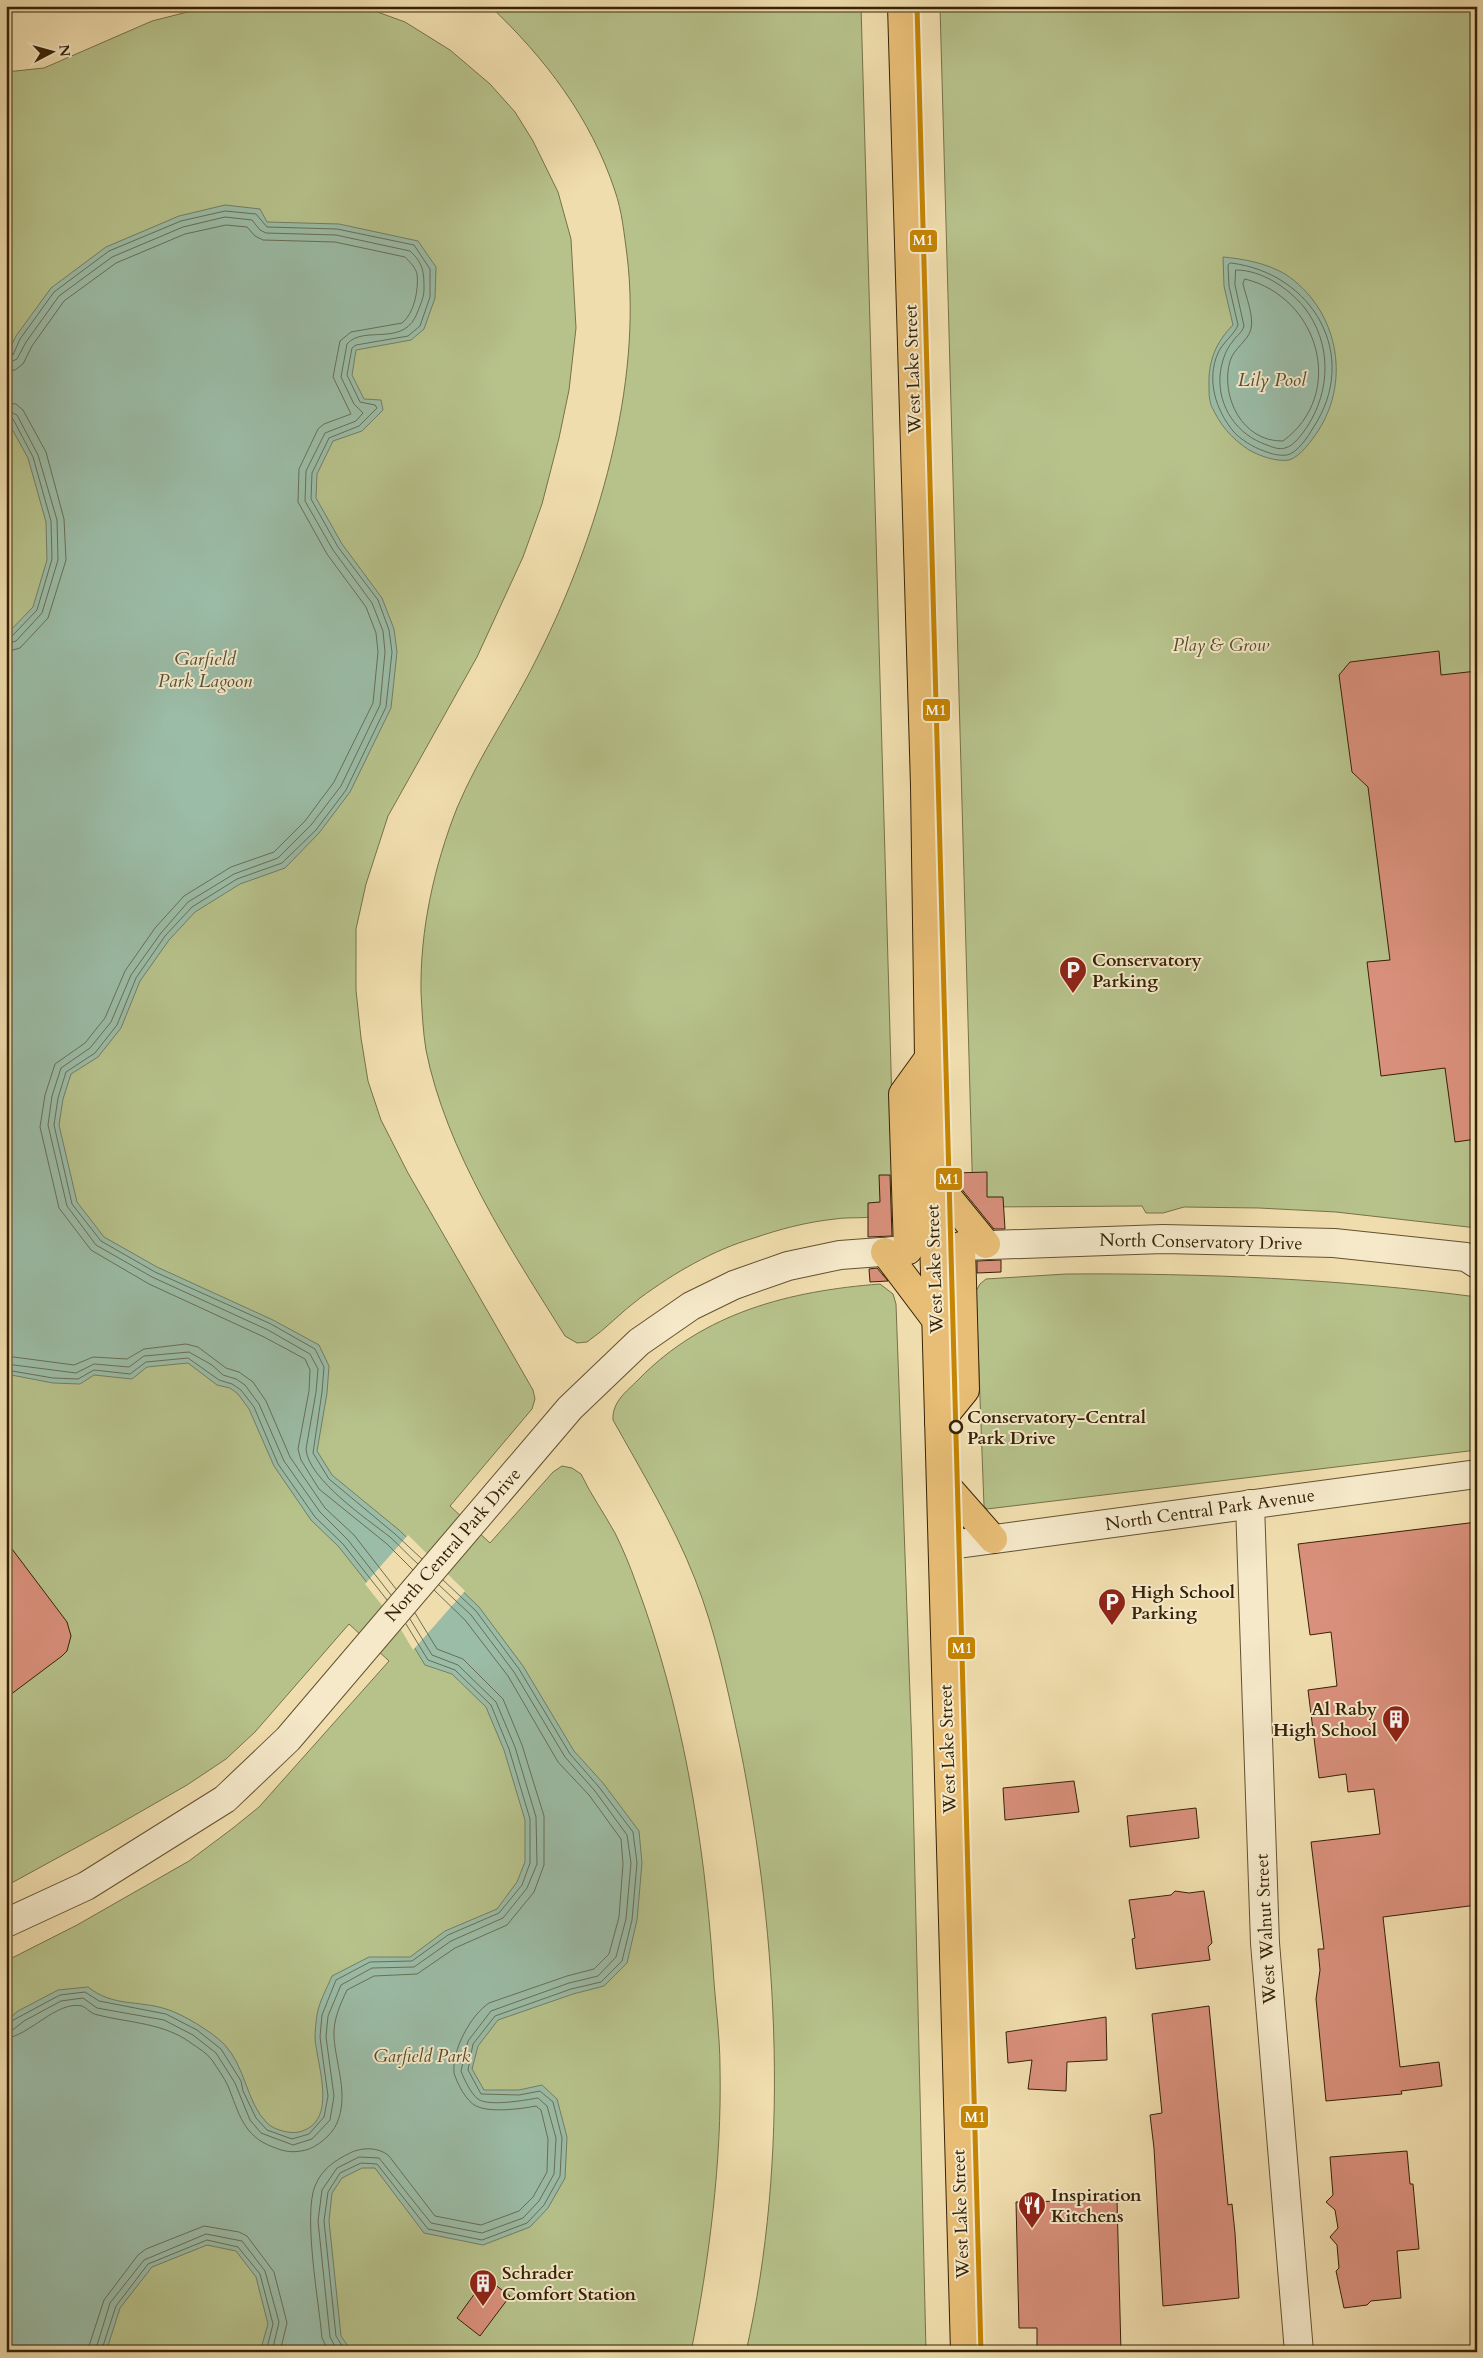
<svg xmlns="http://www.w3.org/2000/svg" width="1483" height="2358" font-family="Cardo,serif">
<rect width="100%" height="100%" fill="#f0ddad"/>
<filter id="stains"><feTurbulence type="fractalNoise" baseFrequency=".004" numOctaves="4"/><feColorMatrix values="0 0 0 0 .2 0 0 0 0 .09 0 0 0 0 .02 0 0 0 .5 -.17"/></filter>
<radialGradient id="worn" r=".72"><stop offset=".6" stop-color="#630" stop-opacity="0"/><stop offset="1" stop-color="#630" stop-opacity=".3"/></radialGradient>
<g fill="#b7c28b" stroke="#767248">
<path d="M 211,6 L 361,6 L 405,22 L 450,50 L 490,84 L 515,112 L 533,141 L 558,192 L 571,239 L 576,328 L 569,390 L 559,438 L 542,504 L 523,557 L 477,657 L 388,816 L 366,884 L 356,929 L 356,990 L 361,1038 L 368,1081 L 381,1120 L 408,1173 L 533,1390 L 535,1399 L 532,1409 L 450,1506 L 490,1543 L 553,1472 L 562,1466 L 572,1468 L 581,1474 C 591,1495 604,1513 615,1533 C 623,1549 630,1566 636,1583 C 682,1706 704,1838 713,1968 C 715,2002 720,2035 720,2068 C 722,2160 709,2262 691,2352 L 6,2352 L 6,1961 L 77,1925 L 189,1861 L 233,1828 L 259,1807 L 389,1661 L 349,1624 L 255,1732 L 226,1759 L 187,1785 L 114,1827 L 6,1886 L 6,72 L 44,68 L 152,21 Z"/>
<path d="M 490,6 L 861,6 L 895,1210 C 880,1221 853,1216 835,1219 C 807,1222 780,1229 754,1238 C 713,1250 674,1273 640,1298 C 621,1312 606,1329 587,1342 L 577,1343 L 565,1336 C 511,1250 446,1151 426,1050 C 423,1032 422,1011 421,992 C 420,930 434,866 457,808 C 479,755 514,706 539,654 C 597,538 643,385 627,255 C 624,233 622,211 615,191 C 591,118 545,58 490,6 Z"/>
<path d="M 940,6 L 1477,6 L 1477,1228 L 1336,1212 L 1259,1208 L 1184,1207 L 1163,1213 L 1146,1213 L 1142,1206 L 985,1207 L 973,1202 Z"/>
<path d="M 1066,1274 C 1203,1273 1340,1279 1477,1297 L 1477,1450 L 987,1509 L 984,1506 L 976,1291 L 980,1284 L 986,1279 Z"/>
<path d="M 880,1284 L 893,1294 L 896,1304 L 912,1750 L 926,2352 L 746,2352 C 790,2157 779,1942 740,1747 C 728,1691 716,1632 695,1579 C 673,1523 642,1472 613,1420 C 612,1402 626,1392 638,1380 C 704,1312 790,1291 880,1284 Z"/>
</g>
<g fill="#9bbca7" stroke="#727e67">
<path d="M 225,205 L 260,209 L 267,222 L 339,224 L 418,241 L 436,267 L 435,298 L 424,329 L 411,340 L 356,350 L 352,375 L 364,399 L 381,400 L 383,410 L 362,431 L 333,441 L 317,474 L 316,498 L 342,544 L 382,598 L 394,629 L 397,652 L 391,708 L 350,792 L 319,833 L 285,868 L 240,884 L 195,912 L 169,940 L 140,981 L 121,1028 L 98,1057 L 71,1074 L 63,1099 L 59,1125 L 77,1202 L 104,1237 L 157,1267 L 273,1320 L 319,1345 L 329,1366 L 327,1393 L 317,1451 L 332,1475 L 399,1530 L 479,1607 L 523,1666 L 574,1751 L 603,1783 L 639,1831 L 642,1863 L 637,1920 L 627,1963 L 604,1986 L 573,1994 L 498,2020 L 478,2046 L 472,2069 L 484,2090 L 519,2090 L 542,2085 L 557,2099 L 567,2137 L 565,2178 L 548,2208 L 530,2227 L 483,2245 L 424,2233 L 375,2168 L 362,2168 L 342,2178 L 332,2193 L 329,2221 L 341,2336 L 352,2352 L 260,2352 L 268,2324 L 256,2277 L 236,2251 L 207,2245 L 152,2267 L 120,2308 L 106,2352 L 6,2352 L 6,2021 L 18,2011 L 58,1990 L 88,1987 C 113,2007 138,2000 166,2009 C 183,2014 212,2032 224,2044 C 246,2067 246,2102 267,2123 C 274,2130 290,2134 299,2132 C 339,2122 317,2066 315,2038 C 315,2031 316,2022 317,2015 C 319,2002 327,1988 332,1976 L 369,1957 L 410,1957 L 445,1931 L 497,1909 L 517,1882 L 525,1862 L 525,1820 L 504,1750 L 486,1707 L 452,1674 L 425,1665 L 402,1627 L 339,1547 L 311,1520 L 274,1466 L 249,1409 L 238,1394 L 230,1388 L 217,1385 L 188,1363 L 147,1367 L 132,1379 L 94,1375 L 80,1384 L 53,1383 L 6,1374 L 6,635 L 33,607 L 47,560 L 46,522 L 28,458 L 6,418 L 6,357 L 16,336 L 51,288 L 106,247 L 179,216 Z"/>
<path d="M 1223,257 C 1244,259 1266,263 1285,274 C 1337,308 1352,379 1318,431 C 1312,440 1300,457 1289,460 C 1276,462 1260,456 1249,450 C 1231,438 1220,425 1211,405 C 1209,399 1209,392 1209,386 C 1208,361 1216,342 1233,325 L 1224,286 Z"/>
</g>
<path fill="#f0ddad" d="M 408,1535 L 465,1591 L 413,1650 L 400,1628 L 365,1584 Z"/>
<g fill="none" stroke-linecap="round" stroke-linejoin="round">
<g stroke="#686f56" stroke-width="1">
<path d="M 1231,263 C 1313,273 1361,356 1313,428 C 1308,437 1297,453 1287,455 C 1279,456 1272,454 1264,451 C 1253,447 1241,440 1233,431 C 1216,410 1206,380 1218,353 C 1223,342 1234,335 1238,325 L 1229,286 L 1228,265 Z"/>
<path d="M 1236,270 C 1262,270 1288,288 1304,307 C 1332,343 1331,390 1307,427 C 1302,434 1294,446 1285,448 C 1279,450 1272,447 1267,445 C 1237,435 1218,407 1220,376 C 1221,364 1225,350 1233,341 C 1237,335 1242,333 1244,326 L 1235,285 Z"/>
<path d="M 1245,279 C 1319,297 1347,394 1283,441 C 1242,442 1220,396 1230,361 C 1234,348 1248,341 1251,329 C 1254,316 1246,297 1243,284 Z"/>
<path d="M 6,357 L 13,355 L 20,339 L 54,292 L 109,251 L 181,221 L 225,211 L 256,214 L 267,227 L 337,229 L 414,245 L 430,269 L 430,297 L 420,326 L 408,336 L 356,345 L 352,348 L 347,375 L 360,402 L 375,405 L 377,408 L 359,426 L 329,438 L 312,473 L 311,499 L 338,547 L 378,600 L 389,630 L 392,652 L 386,707 L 346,790 L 316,830 L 282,863 L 237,879 L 192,907 L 165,936 L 136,978 L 117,1025 L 95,1053 L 66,1072 L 58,1098 L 54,1125 L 72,1204 L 101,1241 L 155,1272 L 271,1324 L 315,1349 L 324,1367 L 322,1392 L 313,1453 L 329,1479 L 395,1534 L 422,1559"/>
<path d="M 6,364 L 17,359 L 26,342 L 59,296 L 112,257 L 183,227 L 225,217 L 252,220 L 260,230 L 266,233 L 336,235 L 410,251 C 423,263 424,271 424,289 C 424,297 421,303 418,311 C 405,349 364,324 347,344 L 341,377 L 354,404 L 363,413 L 356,421 L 325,433 L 306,471 L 305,501 L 333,550 L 372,603 L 383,631 L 385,652 L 380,705 L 341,786 L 311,825 L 278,858 L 234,874 L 188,902 L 161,933 L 131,975 L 111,1022 L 90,1048 L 61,1068 L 52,1096 L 48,1125 L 67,1206 L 96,1245 L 152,1277 L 268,1330 L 310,1354 L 318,1369 L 316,1392 L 306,1449 C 308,1479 367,1519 390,1537 C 399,1545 408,1555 418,1564"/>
<path d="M 6,371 L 15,370 L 23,364 L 32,346 L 64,301 L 116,263 L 185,234 L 226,225 L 247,227 L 255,236 L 263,240 L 335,242 L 405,257 C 409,261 416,268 417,274 C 419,289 414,314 402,323 L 351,332 L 340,341 L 333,377 L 351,414 L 324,424 L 318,429 L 299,469 L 298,502 L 327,554 L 366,607 L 376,633 L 378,652 L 373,703 L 334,782 L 305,821 L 274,852 L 231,867 L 184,896 L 155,928 L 125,971 L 105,1018 L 85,1043 L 55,1064 L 45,1095 L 40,1127 L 59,1208 L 91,1250 L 149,1284 L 264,1337 L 305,1359 L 310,1370 L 309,1391 L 298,1449 L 301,1460 L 319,1489 L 387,1544 L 413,1570"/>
<path d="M 6,403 L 16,404 L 23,410 L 46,452 L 64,519 L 66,560 L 48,618 L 20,648 L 6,652"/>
<path d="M 6,410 L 17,415 L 38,455 L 57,520 L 58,560 L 42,613 L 16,641 L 6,644"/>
<path d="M 6,416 L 13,419 L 33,457 L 51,521 L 52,559 L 37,610 L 12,636 L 6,638"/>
<path d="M 6,1356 L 74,1365 L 93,1357 L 127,1359 L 144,1349 L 186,1344 L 198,1347 L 226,1368 L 239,1372 L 253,1382 L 266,1401 L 290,1457 L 325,1508 L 354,1535 L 396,1589"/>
<path d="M 6,1364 L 76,1373 L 94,1364 L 129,1367 L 144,1356 L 189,1352 L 212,1365 L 223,1375 L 236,1379 L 245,1385 L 259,1404 L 284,1461 L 320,1512 L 348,1540 L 391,1595"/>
<path d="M 6,1370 L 53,1378 L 78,1379 L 94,1370 L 130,1374 L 146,1362 L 188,1358 L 219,1380 L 232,1384 L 241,1390 L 254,1407 L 278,1464 L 315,1517 L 343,1544 L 387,1600"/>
<path d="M 6,2024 L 60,1995 L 85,1992 L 99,2001 L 166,2014 L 197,2030 L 221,2049 L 241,2081 L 243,2091 L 256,2118 L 267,2130 L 292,2139 L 309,2134 L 324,2117 L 328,2096 L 320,2037 L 322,2015 L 336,1980 L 370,1962 L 412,1961 L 448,1935 L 499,1913 L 522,1885 L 530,1863 L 530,1819 L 509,1749 L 491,1705 L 455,1670 L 428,1660 L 406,1624"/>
<path d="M 6,2031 L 14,2029 L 24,2021 L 61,2001 L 83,1998 L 97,2008 L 164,2020 L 193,2035 L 216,2053 L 235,2083 L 250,2120 L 261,2133 L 293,2145 L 312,2139 L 330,2120 L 334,2096 L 326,2037 L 328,2016 L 341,1985 L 372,1968 L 414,1967 L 451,1941 L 503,1918 L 527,1888 L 537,1864 L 536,1817 L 515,1747 L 496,1702 L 458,1665 L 432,1655 L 410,1619"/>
<path d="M 6,2038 C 28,2037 57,2000 82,2006 C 87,2008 91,2014 98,2015 C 130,2023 164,2023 191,2043 C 198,2048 207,2053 212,2060 C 217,2068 224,2077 228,2086 C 239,2113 243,2136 273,2147 C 285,2152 293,2153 306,2150 C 317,2147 332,2135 337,2123 C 349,2095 336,2066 334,2037 C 333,2020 340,2005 347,1990 L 374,1976 L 417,1974 L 455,1948 L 507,1925 L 534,1892 L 544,1865 L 544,1816 L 522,1745 L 503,1699 L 463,1659 L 437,1649 L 415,1613"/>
<path d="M 87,2352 L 104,2300 L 138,2255 L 146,2249 L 204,2226 L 239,2232 L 247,2236 L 274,2272 L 287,2323 L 280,2352"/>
<path d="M 95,2352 L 110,2303 L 144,2260 L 206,2234 L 242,2241 L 265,2271 L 279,2322 L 272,2352"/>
<path d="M 101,2352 L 116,2306 L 148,2264 L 207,2240 L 238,2247 L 260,2274 L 273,2324 L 266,2352"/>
<path d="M 329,2352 L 322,2338 C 319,2303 303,2216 315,2186 C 322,2169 334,2161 350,2153 C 362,2147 379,2147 389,2156 L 435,2216 L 481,2225 L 519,2211 L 533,2197 L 547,2172 L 548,2139 L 541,2110 L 536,2106 C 521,2109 489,2113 476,2106 C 466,2101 457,2083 454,2073 C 452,2050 470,2016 489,2003 L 567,1976 L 594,1969 L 609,1954 L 619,1917 L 623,1864 L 621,1839 L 589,1795 L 558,1762 L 508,1676 L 465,1620 L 434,1590"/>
<path d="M 338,2352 L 330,2337 L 318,2221 L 322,2190 L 337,2168 L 359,2157 L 379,2158 L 431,2223 L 482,2233 L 523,2218 L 539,2201 L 554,2174 L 556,2138 L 547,2106 L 538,2098 C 525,2100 489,2107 478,2099 C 471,2094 464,2079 461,2071 L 468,2041 L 491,2011 L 569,1983 L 598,1976 L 616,1957 L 626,1919 L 631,1863 L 627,1835 L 595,1791 L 565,1757 L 514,1672 L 471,1615 L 439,1585"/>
<path d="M 346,2352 L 336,2336 L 324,2221 L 328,2192 L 340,2173 L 361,2163 L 377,2164 L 428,2229 L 482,2240 L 527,2223 L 544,2205 L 560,2176 L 562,2138 L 553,2102 L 540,2091 L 519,2095 L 481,2094 L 468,2070 L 473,2044 L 495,2016 L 571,1989 L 601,1982 L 622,1961 L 632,1920 L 637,1863 L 633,1832 L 599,1787 L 570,1754 L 519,1669 L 476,1611 L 443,1580"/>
</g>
</g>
<g fill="#d9907c" stroke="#352206">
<path d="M 1439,651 L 1441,675 L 1477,671 L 1477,1139 L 1455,1142 L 1445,1068 L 1381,1076 L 1367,962 L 1390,960 L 1368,787 L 1352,772 L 1339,675 L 1350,662 Z"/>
<path d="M 987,1172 L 987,1197 L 1003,1197 L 1005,1229 L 994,1229 L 955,1181 L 955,1173 Z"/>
<path d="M 879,1175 L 890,1175 L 892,1236 L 868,1237 L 868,1203 L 880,1202 Z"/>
<path d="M 1001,1260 L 1001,1272 L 977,1273 L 977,1261 Z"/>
<path d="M 877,1268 L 888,1281 L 870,1282 L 869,1269 Z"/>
<path d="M 1477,1522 L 1477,1905 L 1383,1917 L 1400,2067 L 1439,2062 L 1442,2086 L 1401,2091 L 1402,2094 L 1326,2101 L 1316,1999 L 1320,1970 L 1318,1949 L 1324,1949 L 1311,1842 L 1380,1834 L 1374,1789 L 1348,1792 L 1346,1774 L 1319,1778 L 1308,1690 L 1337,1686 L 1331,1632 L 1310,1635 L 1298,1544 Z"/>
<path d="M 6,1541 L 67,1622 L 71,1636 L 67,1651 L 62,1656 L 6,1698 Z"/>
<path d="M 1074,1781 L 1079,1812 L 1005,1820 L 1003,1788 Z"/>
<path d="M 1196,1808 L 1199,1838 L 1130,1847 L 1127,1816 Z"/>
<path d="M 1175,1891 L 1189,1893 L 1204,1891 L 1212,1943 L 1208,1947 L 1210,1960 L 1136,1969 L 1132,1939 L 1135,1938 L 1129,1900 L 1171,1895 Z"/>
<path d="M 1209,2006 L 1228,2205 L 1232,2204 L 1235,2233 L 1239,2298 L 1163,2306 L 1154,2148 L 1150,2115 L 1162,2113 L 1152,2014 Z"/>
<path d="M 1106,2017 L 1107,2060 L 1067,2062 L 1066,2091 L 1028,2089 L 1032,2060 L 1008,2063 L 1006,2032 Z"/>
<path d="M 1407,2151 L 1410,2184 L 1413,2184 L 1419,2249 L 1397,2251 L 1401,2298 L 1371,2301 L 1367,2305 L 1344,2308 L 1336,2271 L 1339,2268 L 1337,2245 L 1330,2237 L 1338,2228 L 1335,2210 L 1326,2202 L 1333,2195 L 1330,2157 Z"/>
<path d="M 1117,2200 L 1121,2352 L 1037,2352 L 1037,2328 L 1019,2328 L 1016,2202 Z"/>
<path d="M 486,2278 L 510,2296 L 480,2336 L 457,2318 Z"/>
</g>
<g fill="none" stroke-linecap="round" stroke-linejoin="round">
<g stroke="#645130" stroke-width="30">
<g id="minor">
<path d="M 963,1246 L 1163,1239 L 1334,1243 L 1466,1257 L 1477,1264"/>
<path d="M 1250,1504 L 1265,1943 L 1299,2352"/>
<path d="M 943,1546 L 1477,1474"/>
<path d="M 6,1923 L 86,1886 L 225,1799 L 288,1739 L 570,1408 L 639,1342 L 691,1306 L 734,1285 L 788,1266 L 840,1255 L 908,1250"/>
</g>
</g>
<g stroke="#352206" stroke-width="30">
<g id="major">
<path d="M 902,6 L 925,786 L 929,1058 L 965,2352"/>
<path d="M 933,1179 L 986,1244"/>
<path d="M 908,1250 L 903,1094 L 929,1058"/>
<path d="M 885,1252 L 937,1321"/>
<path d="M 939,1422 L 965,1390 L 961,1246"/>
<path d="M 941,1480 L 993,1539"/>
</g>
</g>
<use href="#minor" stroke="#f5e9ca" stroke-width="28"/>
<use href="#major" stroke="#e8be76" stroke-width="28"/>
<g stroke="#f5e9ca" stroke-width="9">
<path id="metro-1" d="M 917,6 L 981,2352"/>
</g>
<use href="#metro-1" stroke="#c68502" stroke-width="5"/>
</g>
<defs>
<g id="parking-pin" transform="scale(1.4375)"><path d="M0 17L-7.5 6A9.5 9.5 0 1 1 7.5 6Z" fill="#8f2418" stroke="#f5e9ca"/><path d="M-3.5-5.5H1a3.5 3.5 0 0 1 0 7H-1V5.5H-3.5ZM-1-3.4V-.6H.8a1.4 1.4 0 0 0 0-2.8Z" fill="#fff"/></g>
<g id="building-pin" transform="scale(1.4375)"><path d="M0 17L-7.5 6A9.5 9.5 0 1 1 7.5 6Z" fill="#8f2418" stroke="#f5e9ca"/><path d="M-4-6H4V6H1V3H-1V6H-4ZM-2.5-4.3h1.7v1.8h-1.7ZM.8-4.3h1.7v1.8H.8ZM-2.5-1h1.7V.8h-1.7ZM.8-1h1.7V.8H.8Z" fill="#fff"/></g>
<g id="restaurant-pin" transform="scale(1.4375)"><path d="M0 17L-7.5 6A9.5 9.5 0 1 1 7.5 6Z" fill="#8f2418" stroke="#f5e9ca"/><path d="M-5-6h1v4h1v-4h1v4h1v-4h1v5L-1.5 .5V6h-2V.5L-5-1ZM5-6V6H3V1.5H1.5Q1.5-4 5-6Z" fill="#fff"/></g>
</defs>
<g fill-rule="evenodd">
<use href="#parking-pin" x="1073" y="970"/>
<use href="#parking-pin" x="1112" y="1602"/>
<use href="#building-pin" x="1396" y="1719"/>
<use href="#restaurant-pin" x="1032" y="2205"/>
<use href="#building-pin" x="483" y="2283"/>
</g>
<circle fill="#f5e9ca" stroke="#352206" stroke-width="2.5" cx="956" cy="1427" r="6"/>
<g text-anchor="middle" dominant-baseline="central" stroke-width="4" stroke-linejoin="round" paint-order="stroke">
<g font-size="18" fill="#352206" stroke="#f5e9ca">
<text transform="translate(913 369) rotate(-92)">West Lake Street</text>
<text transform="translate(1201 1242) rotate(1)">North Conservatory Drive</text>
<text transform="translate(935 1269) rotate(-92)">West Lake Street</text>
<text transform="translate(1210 1510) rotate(-8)">North Central Park Avenue</text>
<text transform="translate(453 1545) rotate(-49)">North Central Park Drive</text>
<text transform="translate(948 1749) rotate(-92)">West Lake Street</text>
<text transform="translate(1266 1929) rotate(-93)">West Walnut Street</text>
<text transform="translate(961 2214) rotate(-92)">West Lake Street</text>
</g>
<g font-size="18" font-style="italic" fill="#564a27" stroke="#f5e9ca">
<text x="1221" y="645">Play &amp; Grow</text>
<text x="422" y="2056">Garfield Park</text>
</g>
<g font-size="18" font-weight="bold" fill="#352206" stroke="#f5e9ca" text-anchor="start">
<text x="1092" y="960">Conservatory<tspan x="1092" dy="21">Parking</tspan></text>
<text x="1131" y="1592">High School<tspan x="1131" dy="21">Parking</tspan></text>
<text x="1377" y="1709" text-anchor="end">Al Raby<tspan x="1377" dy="21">High School</tspan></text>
<text x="1051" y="2195">Inspiration<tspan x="1051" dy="21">Kitchens</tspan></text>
<text x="502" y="2273">Schrader<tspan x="502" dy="21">Comfort Station</tspan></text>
</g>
<g font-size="18" font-weight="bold" fill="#352206" stroke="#f5e9ca" text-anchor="start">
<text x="967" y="1417">Conservatory-Central<tspan x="967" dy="21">Park Drive</tspan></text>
</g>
<g font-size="19" font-style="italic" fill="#545036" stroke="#f5e9ca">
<text x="1272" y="380">Lily Pool</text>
<text x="205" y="659">Garfield<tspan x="205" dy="22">Park Lagoon</tspan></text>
</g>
</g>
<g stroke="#f5e9ca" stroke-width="2">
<rect x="909" y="229" width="29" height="24" rx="5" fill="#c68502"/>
<rect x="922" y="698" width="29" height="24" rx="5" fill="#c68502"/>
<rect x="935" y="1167" width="28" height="24" rx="5" fill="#c68502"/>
<rect x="947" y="1636" width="29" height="24" rx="5" fill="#c68502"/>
<rect x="960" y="2105" width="29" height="24" rx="5" fill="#c68502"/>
</g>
<g font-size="14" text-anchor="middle" font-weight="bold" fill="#fff">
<text x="923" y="245">M1</text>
<text x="936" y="715">M1</text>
<text x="949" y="1184">M1</text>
<text x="962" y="1653">M1</text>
<text x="975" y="2122">M1</text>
</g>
<rect width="1483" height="2358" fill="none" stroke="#f0ddad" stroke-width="25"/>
<rect x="8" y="8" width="1468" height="2343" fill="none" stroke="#352206" stroke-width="2.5"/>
<rect x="12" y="12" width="1458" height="2333" fill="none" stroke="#352206"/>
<g transform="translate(52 52) rotate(84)" stroke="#f5e9ca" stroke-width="4" paint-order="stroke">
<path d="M0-4L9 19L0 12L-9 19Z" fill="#352206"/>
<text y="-8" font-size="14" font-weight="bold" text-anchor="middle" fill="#352206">N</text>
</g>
<rect width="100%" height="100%" filter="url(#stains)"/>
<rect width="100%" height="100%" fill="url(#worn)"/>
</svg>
